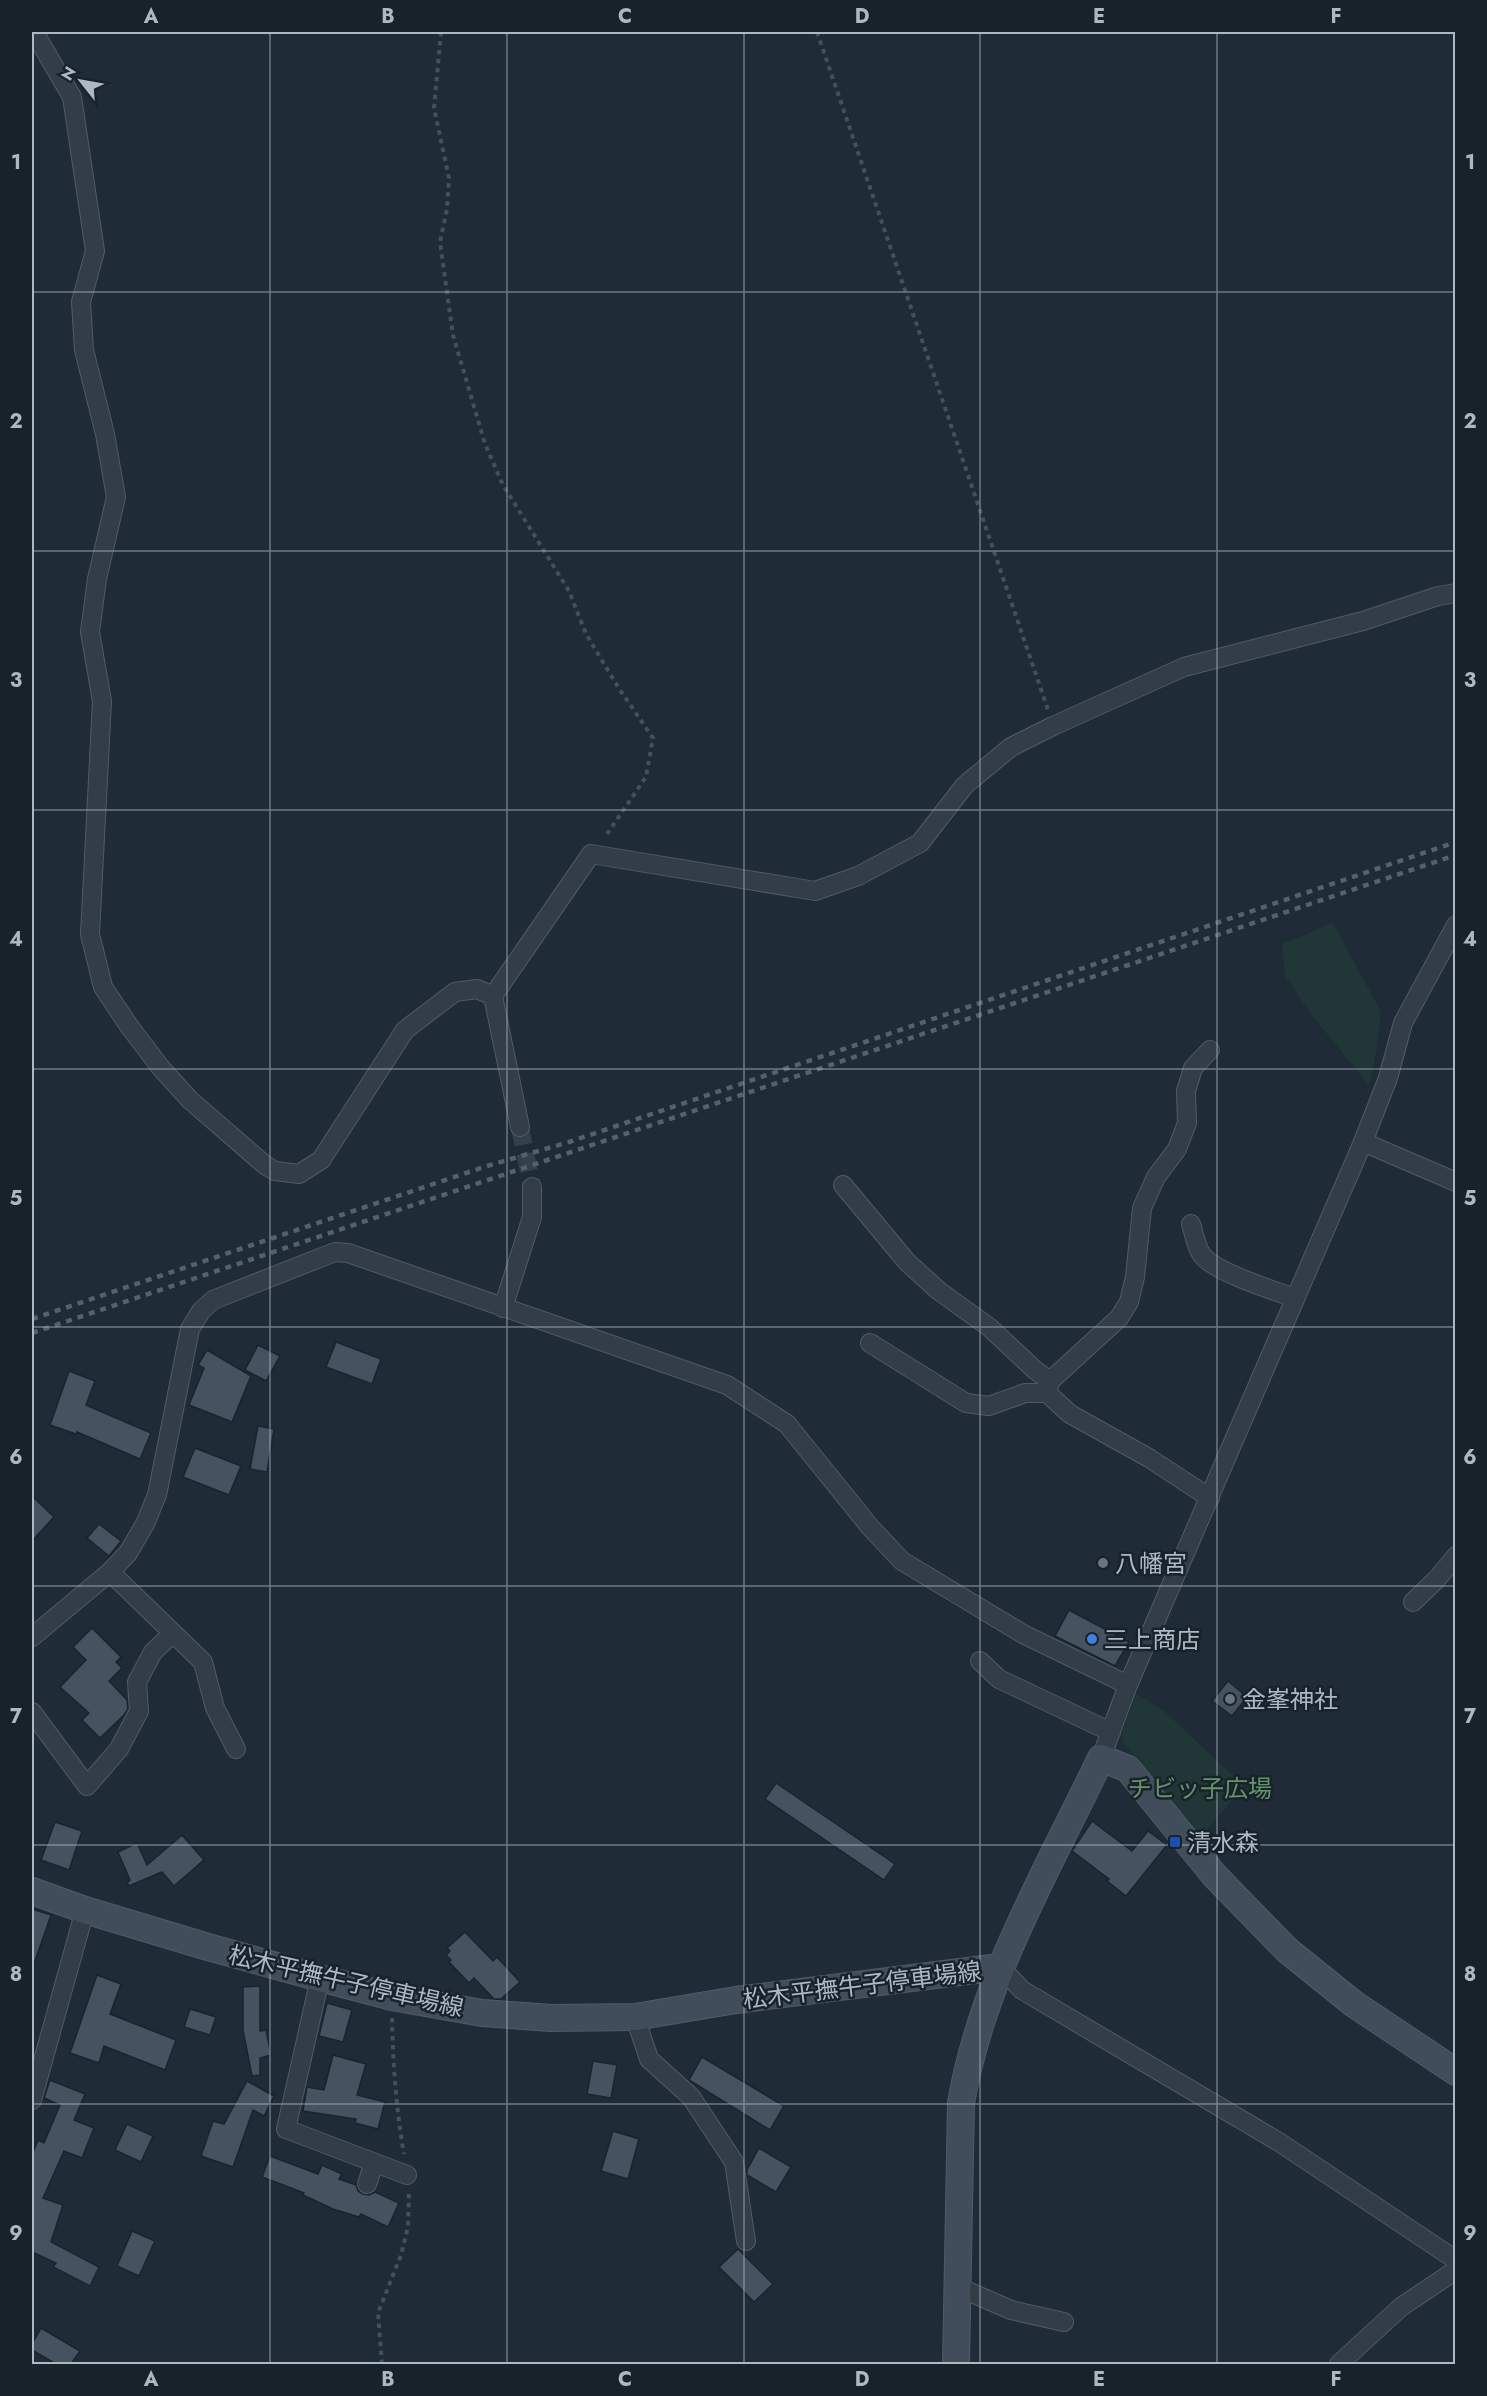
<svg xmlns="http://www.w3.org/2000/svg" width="1487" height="2396" font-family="Jost,'Noto Sans JP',sans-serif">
<rect width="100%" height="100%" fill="#1f2b36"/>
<g fill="#213737">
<path d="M 1333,923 L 1381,1012 L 1377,1047 L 1369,1085 L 1310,1013 L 1285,975 L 1282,944 Z"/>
<path d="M 1137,1694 L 1165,1712 L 1244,1786 L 1200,1838 L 1122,1741 L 1123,1729 Z"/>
</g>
<g fill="#455360" stroke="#1a242d" stroke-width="1.5">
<path d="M 336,1342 L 381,1359 L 372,1384 L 326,1367 Z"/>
<path d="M 258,1345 L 280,1356 L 266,1381 L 245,1370 Z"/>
<path d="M 207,1350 L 251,1376 L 232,1422 L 189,1405 L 204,1368 L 198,1365 Z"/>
<path d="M 69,1371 L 95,1381 L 86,1405 L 151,1433 L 140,1459 L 77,1432 L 76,1434 L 50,1425 Z"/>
<path d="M 258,1426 L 274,1429 L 267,1472 L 250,1469 Z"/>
<path d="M 195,1448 L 241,1466 L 229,1495 L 183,1477 Z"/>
<path d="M 32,1496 L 54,1517 L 32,1541 Z"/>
<path d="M 99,1524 L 121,1541 L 109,1556 L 87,1538 Z"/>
<path d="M 1069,1610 L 1129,1642 L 1115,1666 L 1055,1636 Z"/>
<path d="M 92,1628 L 121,1657 L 116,1662 L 122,1668 L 109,1681 L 127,1700 L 128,1709 L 124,1715 L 100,1738 L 82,1720 L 89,1713 L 60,1687 L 86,1660 L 73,1647 Z"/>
<path d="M 1228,1681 L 1247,1697 L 1232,1716 L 1212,1701 Z"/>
<path d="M 776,1783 L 895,1864 L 884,1880 L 765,1799 Z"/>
<path d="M 1092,1821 L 1132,1851 L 1148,1831 L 1167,1845 L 1126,1896 L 1107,1881 L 1109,1879 L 1072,1851 Z"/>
<path d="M 55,1822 L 82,1831 L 69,1870 L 41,1860 Z"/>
<path d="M 182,1835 L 204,1860 L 174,1886 L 162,1872 L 129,1886 L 127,1883 L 130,1880 L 118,1852 L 137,1843 L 147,1865 Z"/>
<path d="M 32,1909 L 51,1915 L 34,1964 L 32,1964 Z"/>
<path d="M 465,1932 L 493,1961 L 497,1957 L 520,1982 L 501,1999 L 494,1999 L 474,1978 L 469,1983 L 449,1962 L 451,1960 L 446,1955 L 450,1951 L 447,1948 Z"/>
<path d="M 97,1975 L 121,1984 L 110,2014 L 176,2040 L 165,2070 L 104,2046 L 99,2063 L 70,2053 Z"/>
<path d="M 260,1986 L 260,2031 L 266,2030 L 271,2055 L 260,2058 L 260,2075 L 252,2076 L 243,2030 L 243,1987 Z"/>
<path d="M 327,2003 L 352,2010 L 343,2042 L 319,2036 Z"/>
<path d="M 190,2009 L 216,2017 L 210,2035 L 184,2027 Z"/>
<path d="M 333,2055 L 366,2064 L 357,2095 L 385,2102 L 378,2129 L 355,2123 L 356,2119 L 303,2111 L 307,2087 L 324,2090 Z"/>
<path d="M 702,2057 L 784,2106 L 770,2130 L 689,2080 Z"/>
<path d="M 593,2061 L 617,2065 L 611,2098 L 587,2094 Z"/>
<path d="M 50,2080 L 85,2094 L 74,2120 L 94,2128 L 82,2158 L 64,2151 L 43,2198 L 63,2205 L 51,2242 L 99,2267 L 90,2286 L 53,2267 L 56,2263 L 32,2252 L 32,2155 L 38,2140 L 44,2143 L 60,2105 L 44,2098 Z"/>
<path d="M 247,2081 L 274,2096 L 264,2116 L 253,2110 L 233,2167 L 201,2156 L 213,2121 L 224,2124 Z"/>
<path d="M 127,2124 L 153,2136 L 141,2162 L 115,2150 Z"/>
<path d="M 613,2131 L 639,2139 L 628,2179 L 601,2171 Z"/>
<path d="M 759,2148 L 791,2167 L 776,2192 L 747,2175 L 747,2170 Z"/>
<path d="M 270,2156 L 318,2174 L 322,2165 L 342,2174 L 339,2179 L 356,2185 L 358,2191 L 363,2194 L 369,2195 L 375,2192 L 399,2203 L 388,2227 L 361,2214 L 359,2217 L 333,2209 L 303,2195 L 304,2193 L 262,2177 Z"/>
<path d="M 132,2231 L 155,2241 L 139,2276 L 117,2266 Z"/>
<path d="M 738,2249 L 773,2284 L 754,2302 L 719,2267 Z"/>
<path d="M 41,2328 L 80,2351 L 71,2364 L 56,2364 L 32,2350 L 32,2344 Z"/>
</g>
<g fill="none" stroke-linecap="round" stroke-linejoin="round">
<path stroke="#34404b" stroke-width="18" stroke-dasharray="18 9" stroke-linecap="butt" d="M 520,1127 L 532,1187"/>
<g stroke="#505b65" stroke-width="20">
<g id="street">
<path d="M 34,32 L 72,97 L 95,251 L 81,302 L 84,350 L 105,434 L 116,497 L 97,579 L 90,632 L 102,701 L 90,934 L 103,987 L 129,1026 L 161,1068 L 190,1100 L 265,1165 L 275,1171 L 299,1174 L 321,1160 L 405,1030 L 455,992 L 477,989 L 493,996"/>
<path d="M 1210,1050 L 1193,1068 L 1186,1091 L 1187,1123 L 1177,1149 L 1156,1177 L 1142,1208 L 1135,1277 L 1129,1302 L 1119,1318 L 1050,1381 L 1047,1393 L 1070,1414 L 1149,1458 L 1210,1498"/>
<path d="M 520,1127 L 493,996 L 591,854 L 815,891 L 858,876 L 920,843 L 965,785 L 1011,747 L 1053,726 L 1184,667 L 1363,621 L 1438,596 L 1456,593"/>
<path d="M 1363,1142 L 1456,1182"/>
<path d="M 843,1185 L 907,1262 L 939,1291 L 989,1327 L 1035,1370 L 1050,1381"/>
<path d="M 1191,1224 C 1194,1233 1196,1247 1202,1255 C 1214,1272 1275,1291 1295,1298"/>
<path d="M 503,1308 L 532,1217 L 532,1187"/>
<path d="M 870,1343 L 966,1403 L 989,1406 L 1025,1393 L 1047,1393"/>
<path d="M 110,1572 L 203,1662 L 215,1708 L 236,1749"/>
<path d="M 1413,1602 L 1437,1579 L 1456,1556"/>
<path d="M 32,1637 L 110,1572 L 128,1553 L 145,1524 L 157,1495 L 190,1329 L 201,1311 L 213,1300 L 335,1252 L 348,1253 L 727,1385 L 787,1424 L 870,1527 L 902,1561 L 1023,1634 L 1128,1685"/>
<path d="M 980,1661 L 999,1679 L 1111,1732"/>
<path d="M 32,1712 L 87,1786 L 119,1749 L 139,1711 L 137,1682 L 153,1652 L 172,1634"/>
<path d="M 1101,1758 L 1128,1685 L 1363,1142 L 1388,1078 L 1403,1023 L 1456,925"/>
<path d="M 1000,1967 L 1022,1990 L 1279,2142 L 1456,2260"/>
<path d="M 320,1978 L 286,2129 L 407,2175"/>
<path d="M 635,2017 L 649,2059 L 691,2097 L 734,2162 L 746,2241"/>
<path d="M 32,2100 L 85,1910"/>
<path d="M 367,2184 L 374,2163"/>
<path d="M 956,2286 L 1011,2310 L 1064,2322"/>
<path d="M 1339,2364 L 1401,2307 L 1456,2270"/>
</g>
</g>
<g stroke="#505b65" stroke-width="28">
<g id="secondary">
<path d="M 32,1891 L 85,1910 L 208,1947 L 320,1978 L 392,1997 L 482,2013 L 551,2018 L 635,2017 L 736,2000 L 1000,1967"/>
<path d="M 956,2364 L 961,2103 C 982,1980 1048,1869 1101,1758 L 1128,1769 L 1214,1875 L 1287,1950 L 1354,2004 L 1456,2072"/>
</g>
</g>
<g stroke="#3f5454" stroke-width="4" stroke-dasharray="4.5 4.5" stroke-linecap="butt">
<path d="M 441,32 L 434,108 L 449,178 L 447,209 L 440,242 L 453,335 L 485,444 L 503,485 L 569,591 L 586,634 L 618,687 L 653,738 L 646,777 L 605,837"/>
<path d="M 817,32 L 1048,710"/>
<path d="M 392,2018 C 393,2064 396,2109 404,2154"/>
<path d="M 382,2364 L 378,2313 L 401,2255 L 408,2227 L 409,2191"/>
</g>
<use href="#street" stroke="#333d47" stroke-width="18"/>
<use href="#secondary" stroke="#414d5a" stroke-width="26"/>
<g stroke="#54626e" stroke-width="4.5" stroke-dasharray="6 6" stroke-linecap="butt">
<path d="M 32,1319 L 487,1166 L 569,1142 L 1456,842"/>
<path d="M 32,1333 L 1456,855"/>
</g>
</g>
<path fill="none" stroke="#adb8c4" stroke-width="1.5" stroke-opacity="0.55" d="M 270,32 L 270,2364M 507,32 L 507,2364M 744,32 L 744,2364M 980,32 L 980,2364M 1217,32 L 1217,2364M 32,292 L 1456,292M 32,551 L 1456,551M 32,810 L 1456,810M 32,1069 L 1456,1069M 32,1327 L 1456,1327M 32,1586 L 1456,1586M 32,1845 L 1456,1845M 32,2104 L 1456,2104"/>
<g fill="#6b7280" stroke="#18222b" stroke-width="2">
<circle cx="1103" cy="1563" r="6"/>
<circle cx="1230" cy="1699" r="6"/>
</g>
<circle fill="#3f7fe0" stroke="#18222b" stroke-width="2" cx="1092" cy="1639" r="6"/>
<rect fill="#1a4fb4" stroke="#18222b" stroke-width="2" x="1169" y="1836" width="12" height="12" rx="3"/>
<g text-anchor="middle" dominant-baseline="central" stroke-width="5" stroke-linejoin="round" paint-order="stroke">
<g font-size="24" fill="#adb8c4" stroke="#18222b" text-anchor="start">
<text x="1115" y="1563">八幡宮</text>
<text x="1104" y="1639">三上商店</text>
<text x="1242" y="1699">金峯神社</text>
<text x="1187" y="1842">清水森</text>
</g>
<g font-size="24" fill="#65936a" stroke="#18222b">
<text x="1200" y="1788">チビッ子広場</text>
</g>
<g font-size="24" fill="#adb8c4" stroke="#18222b">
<text transform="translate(346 1981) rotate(13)">松木平撫牛子停車場線</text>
<text transform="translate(862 1985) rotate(-7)">松木平撫牛子停車場線</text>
</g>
</g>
<rect width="1487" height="2396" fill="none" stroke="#18222b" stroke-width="66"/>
<g transform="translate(81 81) rotate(301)" stroke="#18222b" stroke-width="4.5" paint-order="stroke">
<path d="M0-4.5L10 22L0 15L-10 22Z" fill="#adb8c4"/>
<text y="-9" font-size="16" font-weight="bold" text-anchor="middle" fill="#adb8c4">N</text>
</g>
<rect x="33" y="33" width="1421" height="2330" fill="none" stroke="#adb8c4" stroke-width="2"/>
<g font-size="20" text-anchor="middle" font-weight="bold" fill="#adb8c4">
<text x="151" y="23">A</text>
<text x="388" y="23">B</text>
<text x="625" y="23">C</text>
<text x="862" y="23">D</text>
<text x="1099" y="23">E</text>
<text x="1336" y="23">F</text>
<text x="16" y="169">1</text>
<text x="1470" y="169">1</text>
<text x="16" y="428">2</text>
<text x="1470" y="428">2</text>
<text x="16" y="687">3</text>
<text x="1470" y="687">3</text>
<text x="16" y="946">4</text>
<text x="1470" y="946">4</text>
<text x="16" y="1205">5</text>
<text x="1470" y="1205">5</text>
<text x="16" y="1464">6</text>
<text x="1470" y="1464">6</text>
<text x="16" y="1723">7</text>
<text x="1470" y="1723">7</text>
<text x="16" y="1981">8</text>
<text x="1470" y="1981">8</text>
<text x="16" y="2240">9</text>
<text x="1470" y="2240">9</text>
<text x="151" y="2386">A</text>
<text x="388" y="2386">B</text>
<text x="625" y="2386">C</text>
<text x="862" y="2386">D</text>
<text x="1099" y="2386">E</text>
<text x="1336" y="2386">F</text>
</g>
</svg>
